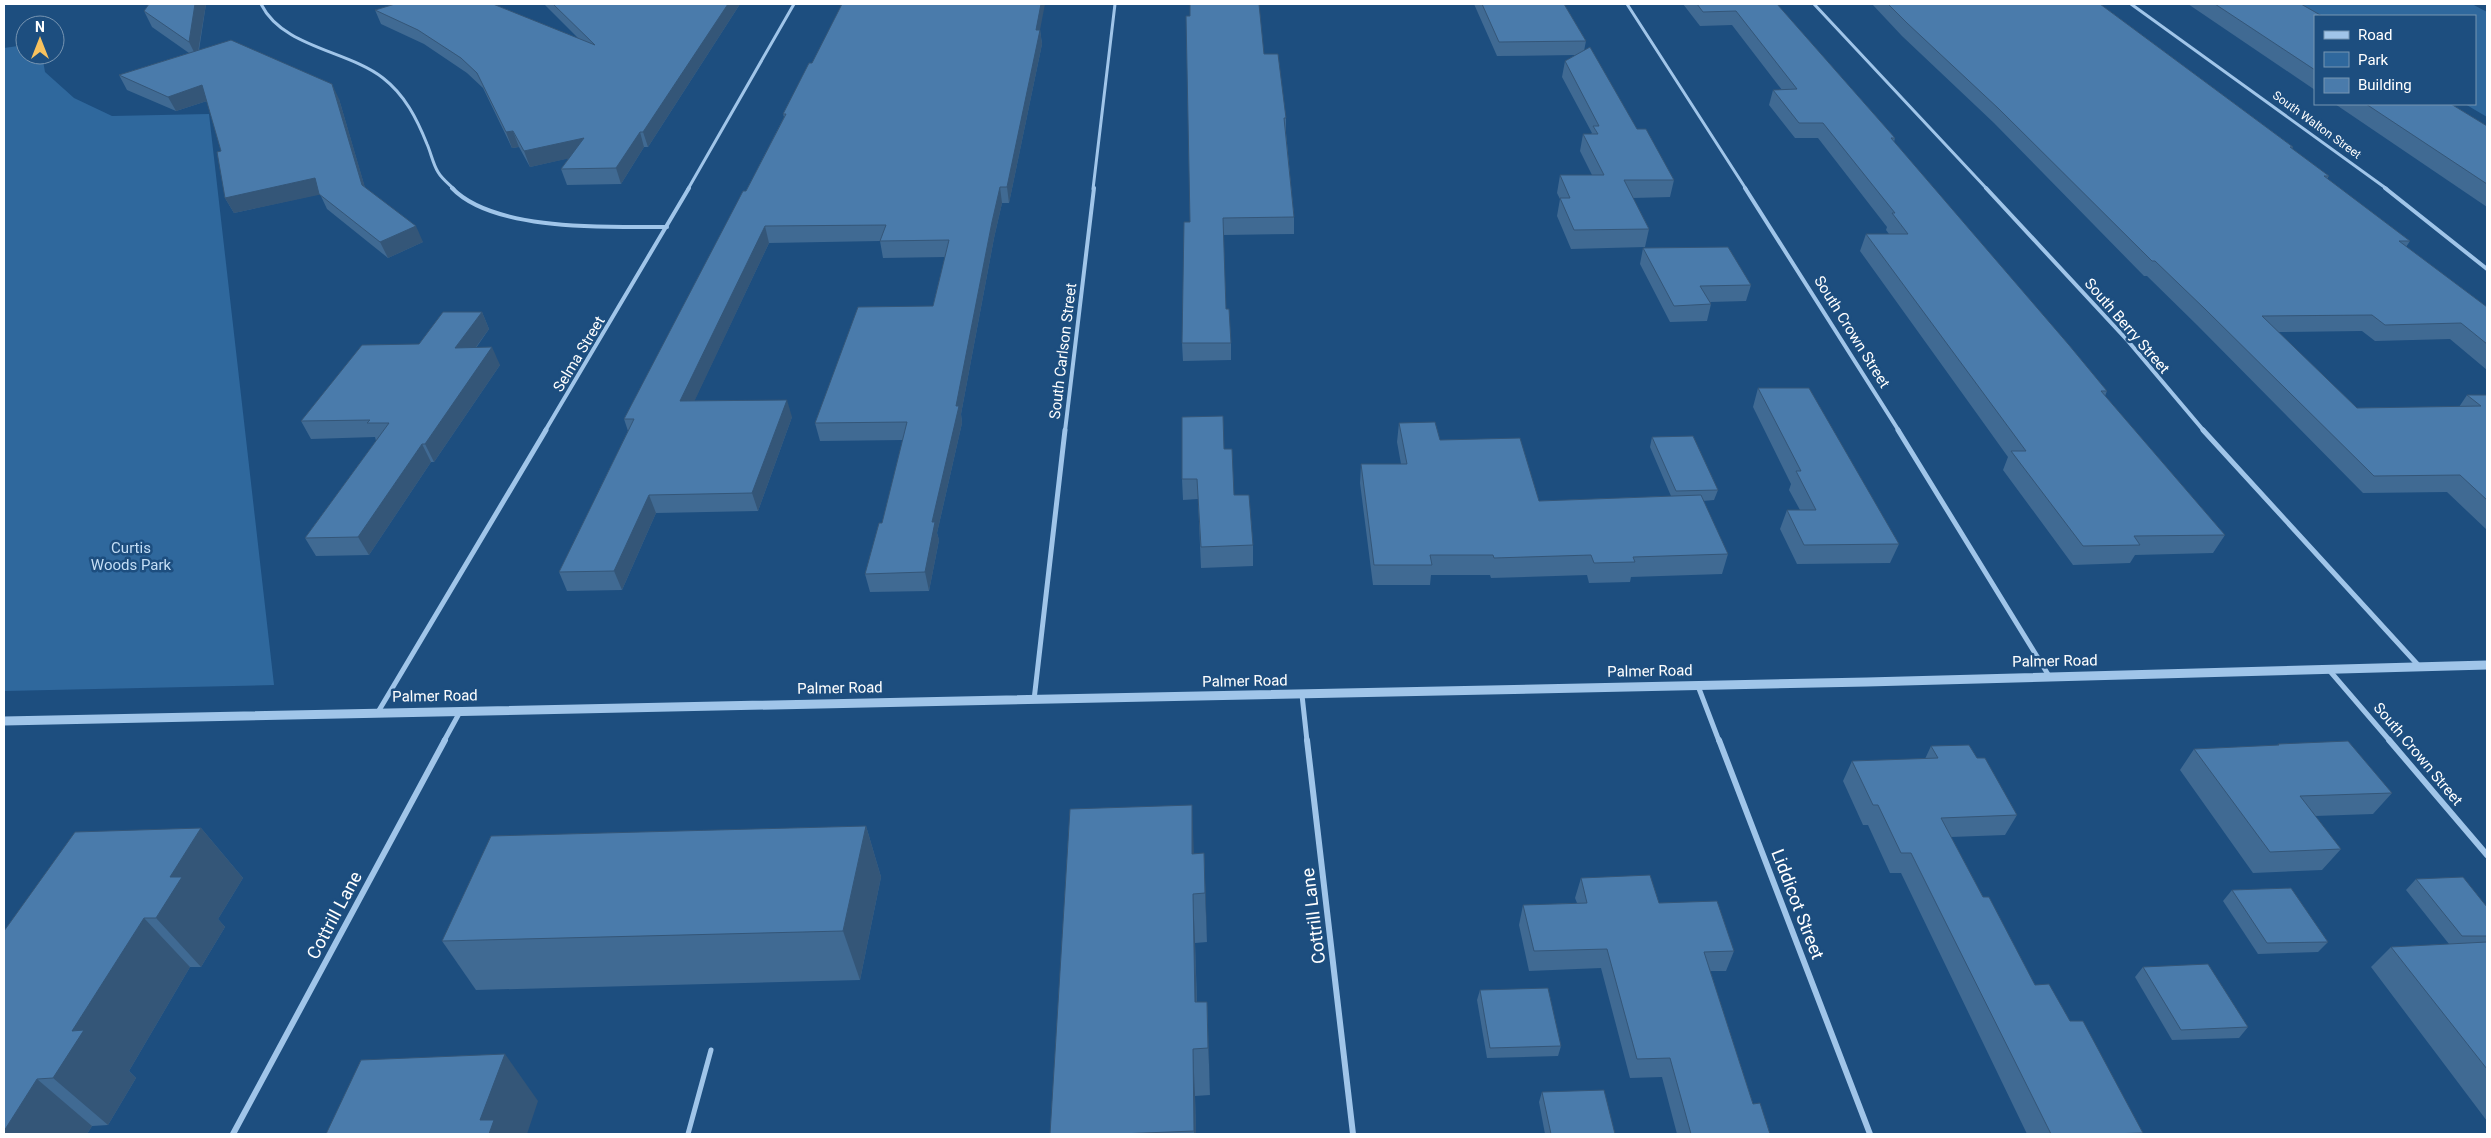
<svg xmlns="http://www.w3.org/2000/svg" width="2491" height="1138" font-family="Roboto,sans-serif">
<rect width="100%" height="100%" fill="#1d4e7f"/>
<g fill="#2f689d">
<path d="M 2300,4 L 2472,4 L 2487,12 L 2487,117 L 2465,104 L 2475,104 L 2475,16 L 2320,16 Z"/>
<path d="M 25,45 L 25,55 L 42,55 L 45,72 L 74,98 L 112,116 L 209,114 L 274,685 L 4,691 L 4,48 Z"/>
</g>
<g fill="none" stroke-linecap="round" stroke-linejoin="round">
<path stroke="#a0c5e9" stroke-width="5" d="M 688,1134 L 711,1050"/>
<g stroke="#a0c5e9" stroke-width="3">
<path d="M 261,4 C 283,48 347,50 383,78 C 405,95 417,119 427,144 C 431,153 433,164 438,172 C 442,179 449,184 454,189"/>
<path d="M 1627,4 L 1746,189"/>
<path d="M 1814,4 L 1987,189"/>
<path d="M 2131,4 L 2387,189"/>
<path d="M 688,189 L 794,4"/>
<path d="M 1093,189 L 1115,4"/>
</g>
<g stroke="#a0c5e9" stroke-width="4">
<path d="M 452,188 C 494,232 611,227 667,227"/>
<path d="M 1745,188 L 1899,431"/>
<path d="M 1986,188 L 2128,341 L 2204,431"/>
<path d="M 2385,188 L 2487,269"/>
<path d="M 545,431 L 689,188"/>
<path d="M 1065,431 L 1094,188"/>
</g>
<g stroke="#a0c5e9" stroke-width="5">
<path d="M 1898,430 L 2049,676"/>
<path d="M 2203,430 L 2419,666"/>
<path d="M 2329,670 L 2390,741"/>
<path d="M 1698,686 L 1719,741"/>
<path d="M 1302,695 L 1307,741"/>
<path d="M 1034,700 L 1065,430"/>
<path d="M 378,712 L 546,430"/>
<path d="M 444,741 L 461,710"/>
</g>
<g stroke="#a0c5e9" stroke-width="6">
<path d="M 1307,740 L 1353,1134"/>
<path d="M 1719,740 L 1870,1134"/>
<path d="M 2389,740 L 2487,855"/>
<path d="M 233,1134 L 445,740"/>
</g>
<path stroke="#a0c5e9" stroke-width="9" d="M 4,721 L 1867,682 L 2487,665"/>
</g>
<g fill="#406a93">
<path d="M 206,4 L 199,50 L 339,99 L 365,188 L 423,242 L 388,258 L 327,209 L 320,194 L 234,213 L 225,198 L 221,151 L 207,101 L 176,111 L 127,90 L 119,75 L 189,53 L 152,27 L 144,11 Z"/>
<path d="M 544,4 L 740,4 L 648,147 L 644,147 L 621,184 L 567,185 L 561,169 L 569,158 L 530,167 L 519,147 L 512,148 L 483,88 L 467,73 L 424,44 L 381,24 L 375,10 L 578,38 Z"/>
<path d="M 1474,4 L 1564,4 L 1586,41 L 1584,51 L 1637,129 L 1674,180 L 1670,197 L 1633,198 L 1649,229 L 1645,247 L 1571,249 L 1557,216 L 1560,199 L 1557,193 L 1560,175 L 1592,175 L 1580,151 L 1583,134 L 1591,134 L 1592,133 L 1562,77 L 1565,61 L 1576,55 L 1497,56 Z"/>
<path d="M 1683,4 L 1777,4 L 1895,138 L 1894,142 L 2107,391 L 2105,396 L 2225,535 L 2213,553 L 2135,555 L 2130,563 L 2073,565 L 2003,470 L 2008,457 L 1860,251 L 1866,234 L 1889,234 L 1886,230 L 1887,227 L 1818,138 L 1795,138 L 1769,105 L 1773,90 L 1782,90 L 1732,25 L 1700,26 Z"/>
<path d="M 1872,4 L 2100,4 L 2293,147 L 2292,149 L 2329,176 L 2327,179 L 2410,241 L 2406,247 L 2487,307 L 2487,370 L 2450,339 L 2375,341 L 2362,331 L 2278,332 L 2357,408 L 2459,407 L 2467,395 L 2487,395 L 2487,530 L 2447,492 L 2363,493 L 2197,325 L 2147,276 L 2144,276 L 1994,123 L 1902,36 Z"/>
<path d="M 2188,4 L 2301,4 L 2315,16 L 2315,90 Z"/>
<path d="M 1040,30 L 1042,44 L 1009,203 L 1002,203 L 994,238 L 961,414 L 962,423 L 937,533 L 939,540 L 929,591 L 870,592 L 865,574 L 882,523 L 903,440 L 820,441 L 815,423 L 933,306 L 945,257 L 883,258 L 880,241 L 769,243 L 694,401 L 792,417 L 758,511 L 656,513 L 622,590 L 567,591 L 559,572 L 628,431 L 624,419 L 746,191 L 784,117 L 783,114 Z"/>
<path d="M 1264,54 L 1286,118 L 1286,133 L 1294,217 L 1294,234 L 1223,235 L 1226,309 L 1231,343 L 1231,360 L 1183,361 L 1182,343 L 1190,222 Z"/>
<path d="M 2335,104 L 2451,104 L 2487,126 L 2487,207 Z"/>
<path d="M 1643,248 L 1751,285 L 1746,301 L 1710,302 L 1711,304 L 1707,321 L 1670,322 L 1640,264 Z"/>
<path d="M 482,312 L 489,329 L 476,348 L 500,365 L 434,462 L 431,462 L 369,555 L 316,556 L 305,538 L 376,441 L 375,437 L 311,439 L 301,421 L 419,344 Z"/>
<path d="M 1758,388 L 1899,544 L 1890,563 L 1797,564 L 1780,529 L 1787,510 L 1800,510 L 1789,490 L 1791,484 L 1753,407 Z"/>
<path d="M 1399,423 L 1440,440 L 1539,501 L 1671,496 L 1650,447 L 1652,437 L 1718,490 L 1714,500 L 1703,501 L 1728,554 L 1722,574 L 1631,577 L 1630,582 L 1589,583 L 1587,575 L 1491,578 L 1490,575 L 1431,575 L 1430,585 L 1373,585 L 1360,483 L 1361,464 L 1401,464 L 1397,442 Z"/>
<path d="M 1224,449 L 1234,495 L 1253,545 L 1253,566 L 1201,568 L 1198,499 L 1183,500 L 1182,479 Z"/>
<path d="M 2278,744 L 2392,793 L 2373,814 L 2315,816 L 2341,849 L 2322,870 L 2253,873 L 2180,770 L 2194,749 L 2277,746 Z"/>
<path d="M 1931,746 L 1977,758 L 2017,815 L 2005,835 L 1951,837 L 1983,897 L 2035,985 L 2070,1021 L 2143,1133 L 2142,1134 L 2027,1134 L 1901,873 L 1890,873 L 1868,825 L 1863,825 L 1843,781 L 1852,761 L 1925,759 Z"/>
<path d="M 866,826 L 881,877 L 860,980 L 476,990 L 442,941 Z"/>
<path d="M 201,828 L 243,878 L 218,919 L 225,927 L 201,967 L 190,967 L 129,1071 L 136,1078 L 108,1125 L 92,1126 L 87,1134 L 4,1134 L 4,931 Z"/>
<path d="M 1204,853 L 1207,942 L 1195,943 L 1197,1002 L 1207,1002 L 1210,1095 L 1195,1096 L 1196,1134 L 1050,1134 L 1194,854 Z"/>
<path d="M 1581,878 L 1659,903 L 1734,951 L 1726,971 L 1710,971 L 1753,1104 L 1770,1134 L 1677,1134 L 1662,1077 L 1630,1078 L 1601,968 L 1529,971 L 1519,925 L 1523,905 L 1577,903 L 1575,898 Z"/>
<path d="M 2416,879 L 2487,907 L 2487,1121 L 2371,967 L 2391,947 L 2449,944 L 2406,890 Z"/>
<path d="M 2232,890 L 2328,942 L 2318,952 L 2258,954 L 2223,901 Z"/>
<path d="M 2143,967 L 2248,1027 L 2239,1038 L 2172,1040 L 2135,977 Z"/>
<path d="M 1480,990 L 1561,1046 L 1558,1056 L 1487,1058 L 1477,1000 Z"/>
<path d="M 1542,1092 L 1615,1134 L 1545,1134 L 1539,1102 Z"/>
</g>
<g fill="#345678">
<path d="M 195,4 L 206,4 L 197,58 L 189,42 Z"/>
<path d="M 728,4 L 740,4 L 648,147 L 643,132 Z"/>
<path d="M 1041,4 L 1045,4 L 1040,30 L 1042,44 L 1009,203 L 1007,187 Z"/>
<path d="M 332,84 L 339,99 L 369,201 L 362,185 Z"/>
<path d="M 202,85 L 210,100 L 176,111 L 168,97 Z"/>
<path d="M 513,131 L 519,147 L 512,148 L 506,132 Z"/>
<path d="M 640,132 L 644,147 L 621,184 L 616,168 Z"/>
<path d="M 584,138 L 589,154 L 530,167 L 524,151 Z"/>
<path d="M 315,178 L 323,194 L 234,213 L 225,198 Z"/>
<path d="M 1000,187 L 1002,203 L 994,238 L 961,414 L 962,423 L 937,533 L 939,540 L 929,591 L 925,572 L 932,522 L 992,222 Z"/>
<path d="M 416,226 L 423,242 L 388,258 L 380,242 Z"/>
<path d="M 765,226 L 769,243 L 686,419 L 680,401 Z"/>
<path d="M 482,312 L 489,329 L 463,365 L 455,348 Z"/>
<path d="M 492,347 L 500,365 L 434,462 L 425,444 Z"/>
<path d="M 787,400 L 792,417 L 758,511 L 752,493 Z"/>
<path d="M 422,444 L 431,462 L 369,555 L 358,537 Z"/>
<path d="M 649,495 L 656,513 L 622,590 L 614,571 Z"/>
<path d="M 1192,805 L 1194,855 L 1192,854 Z"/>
<path d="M 866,826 L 881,877 L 860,980 L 843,931 Z"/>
<path d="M 201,828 L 243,878 L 218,919 L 225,927 L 201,967 L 156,918 L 170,877 Z"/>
<path d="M 1204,853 L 1206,903 L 1207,942 L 1205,893 Z"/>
<path d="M 1193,894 L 1195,943 L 1198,1050 L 1195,1002 Z"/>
<path d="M 144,918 L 190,967 L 129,1071 L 136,1078 L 108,1125 L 53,1078 L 72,1031 Z"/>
<path d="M 1207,1002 L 1209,1050 L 1210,1095 Z"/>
<path d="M 1193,1049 L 1195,1096 L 1196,1134 L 1194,1134 Z"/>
<path d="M 505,1054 L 538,1101 L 527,1134 L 489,1134 L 480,1120 Z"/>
<path d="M 37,1079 L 92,1126 L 87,1134 L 4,1134 L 4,1131 Z"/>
</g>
<g fill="#4a7bab" stroke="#345678">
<path d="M 149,4 L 195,4 L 189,42 L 144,11 Z"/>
<path d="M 395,4 L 493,4 L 595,45 L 553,4 L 728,4 L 643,132 L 640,132 L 616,168 L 561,169 L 584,138 L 524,151 L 513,131 L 506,132 L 477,73 L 461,58 L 418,30 L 375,10 Z"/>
<path d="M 842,4 L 1041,4 L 1036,30 L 1040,30 L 1007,187 L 1000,187 L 992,222 L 956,406 L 959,406 L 932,522 L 935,522 L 925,572 L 865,574 L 879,523 L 882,523 L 907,422 L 815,423 L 858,307 L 933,306 L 949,240 L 880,241 L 886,225 L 765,226 L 680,401 L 787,400 L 752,493 L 649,495 L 614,571 L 559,572 L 634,419 L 624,419 L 743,191 L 746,191 L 786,114 L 783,114 L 809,63 L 812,63 Z"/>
<path d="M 1190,4 L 1259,4 L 1264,54 L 1278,54 L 1286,118 L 1284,118 L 1294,217 L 1223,218 L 1226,309 L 1229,309 L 1231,343 L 1182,343 L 1184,222 L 1190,222 L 1186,16 L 1190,16 Z"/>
<path d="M 1482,4 L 1564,4 L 1586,41 L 1499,42 Z"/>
<path d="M 1697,4 L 1777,4 L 1895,138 L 1891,138 L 2069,345 L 2107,391 L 2101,391 L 2225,535 L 2134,536 L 2140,545 L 2083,546 L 2011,451 L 2026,451 L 1866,234 L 1908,234 L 1892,213 L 1895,213 L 1823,123 L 1799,123 L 1773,90 L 1797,89 L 1736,11 L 1703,12 Z"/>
<path d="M 1888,4 L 2100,4 L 2293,147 L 2290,147 L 2329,176 L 2324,176 L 2410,241 L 2399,241 L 2487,307 L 2487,344 L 2461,323 L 2385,325 L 2372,315 L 2262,316 L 2357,408 L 2481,406 L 2467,395 L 2487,395 L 2487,500 L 2460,475 L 2374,476 L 2205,309 L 2155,261 L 2152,261 L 1999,109 L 1907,23 Z"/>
<path d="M 2215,4 L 2301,4 L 2322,16 L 2315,16 L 2315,70 Z"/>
<path d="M 231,40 L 332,84 L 362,185 L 416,226 L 380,242 L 319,194 L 315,178 L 225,198 L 217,152 L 221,151 L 202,85 L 168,97 L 119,75 Z"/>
<path d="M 1590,47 L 1637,129 L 1646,129 L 1674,180 L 1624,180 L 1649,229 L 1574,230 L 1560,198 L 1570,198 L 1560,175 L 1604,175 L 1583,134 L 1598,134 L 1593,126 L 1599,126 L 1565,61 Z"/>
<path d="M 2366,104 L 2451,104 L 2487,126 L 2487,184 Z"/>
<path d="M 1728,247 L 1751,285 L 1700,286 L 1711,304 L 1674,306 L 1643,248 Z"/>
<path d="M 443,312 L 482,312 L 455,348 L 492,347 L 425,444 L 422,444 L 358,537 L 305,538 L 389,423 L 367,423 L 370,420 L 301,421 L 362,345 L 419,344 Z"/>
<path d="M 1758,388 L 1809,388 L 1899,544 L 1804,545 L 1787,510 L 1816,510 L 1796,471 L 1801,471 Z"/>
<path d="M 1223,416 L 1224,449 L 1232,449 L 1234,495 L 1249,495 L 1253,545 L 1201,547 L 1197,479 L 1182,479 L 1182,417 Z"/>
<path d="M 1435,422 L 1440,440 L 1520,438 L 1539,501 L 1701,495 L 1728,554 L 1633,557 L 1635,562 L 1594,563 L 1591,555 L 1494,558 L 1493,555 L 1430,555 L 1432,565 L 1374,565 L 1361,464 L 1407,464 L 1399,423 Z"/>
<path d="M 1693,436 L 1718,490 L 1676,491 L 1652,437 Z"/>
<path d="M 2348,741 L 2392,793 L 2300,796 L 2341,849 L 2270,852 L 2194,749 L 2279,745 L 2278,744 Z"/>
<path d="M 1969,745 L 1977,758 L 1985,758 L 2017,815 L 1941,818 L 1983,897 L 1989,897 L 2035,985 L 2049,984 L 2070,1021 L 2083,1021 L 2143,1133 L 2107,1134 L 2051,1134 L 1911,853 L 1901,853 L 1878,805 L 1873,805 L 1852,761 L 1938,758 L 1931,746 Z"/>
<path d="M 1192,805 L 1192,854 L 1204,853 L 1205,893 L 1193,894 L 1195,1002 L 1207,1002 L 1208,1048 L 1193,1049 L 1194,1131 L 1119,1134 L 1050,1134 L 1070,809 Z"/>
<path d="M 866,826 L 843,931 L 442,941 L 491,836 Z"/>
<path d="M 201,828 L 170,877 L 182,877 L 156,918 L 144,918 L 72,1031 L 84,1030 L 53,1078 L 37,1079 L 4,1131 L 4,931 L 75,832 Z"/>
<path d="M 1650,875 L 1659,903 L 1717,901 L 1734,951 L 1704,952 L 1753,1104 L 1760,1103 L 1770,1134 L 1691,1134 L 1670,1058 L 1637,1059 L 1607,949 L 1534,951 L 1523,905 L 1587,903 L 1581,878 Z"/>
<path d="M 2463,877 L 2487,907 L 2487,936 L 2462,936 L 2416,879 Z"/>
<path d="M 2291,888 L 2328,942 L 2267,943 L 2232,890 Z"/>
<path d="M 2487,942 L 2487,1069 L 2391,947 Z"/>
<path d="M 2208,964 L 2248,1027 L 2181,1030 L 2143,967 Z"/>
<path d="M 1548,988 L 1561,1046 L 1490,1048 L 1480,990 Z"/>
<path d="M 505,1054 L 480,1120 L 494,1120 L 489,1134 L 326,1134 L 361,1060 Z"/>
<path d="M 1604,1090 L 1615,1134 L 1551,1134 L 1542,1092 Z"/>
</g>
<g text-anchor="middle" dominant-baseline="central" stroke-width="5" stroke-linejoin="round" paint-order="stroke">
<g font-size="12" fill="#fff" stroke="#1d4e7f">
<text transform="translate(2317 125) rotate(36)">South Walton Street</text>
</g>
<g font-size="15" fill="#fff" stroke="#1d4e7f">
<text transform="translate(2127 326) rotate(49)">South Berry Street</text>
<text transform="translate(1852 332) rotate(58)">South Crown Street</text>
<text transform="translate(1063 351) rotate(-83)">South Carlson Street</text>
<text transform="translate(579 354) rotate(-59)">Selma Street</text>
<text transform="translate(2055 661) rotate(-1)">Palmer Road</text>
<text transform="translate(1650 671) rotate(-1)">Palmer Road</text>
<text transform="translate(1245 681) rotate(-1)">Palmer Road</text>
<text transform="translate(840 688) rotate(-1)">Palmer Road</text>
<text transform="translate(435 696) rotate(-1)">Palmer Road</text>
<text transform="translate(2418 754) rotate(50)">South Crown Street</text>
</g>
<g font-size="15" fill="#c4def6" stroke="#1d4e7f">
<text x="131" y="548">Curtis<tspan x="131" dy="17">Woods Park</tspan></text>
</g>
<g font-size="18" fill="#fff" stroke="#1d4e7f">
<text transform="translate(1798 904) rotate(69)">Liddicot Street</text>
<text transform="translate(334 915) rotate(-62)">Cottrill Lane</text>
<text transform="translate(1313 916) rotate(-97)">Cottrill Lane</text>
</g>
</g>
<rect width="2491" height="1138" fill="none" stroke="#ffffff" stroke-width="10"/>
<rect x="2314" y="15" width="162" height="90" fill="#1d4e7f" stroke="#7795b2"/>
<rect x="2324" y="31" width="25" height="8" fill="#a0c5e9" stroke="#7795b2"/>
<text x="2358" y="40" font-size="15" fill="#ffffff">Road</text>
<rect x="2324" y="52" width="25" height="15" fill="#2f689d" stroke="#7795b2"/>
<text x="2358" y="65" font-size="15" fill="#ffffff">Park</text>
<rect x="2324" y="78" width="25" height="15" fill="#4a7bab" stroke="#7795b2"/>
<text x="2358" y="90" font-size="15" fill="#ffffff">Building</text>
<g transform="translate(40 40)"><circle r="24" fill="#1d4e7f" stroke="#7795b2"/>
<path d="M0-4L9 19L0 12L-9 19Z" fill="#f8c25e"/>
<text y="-8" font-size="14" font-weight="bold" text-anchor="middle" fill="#ffffff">N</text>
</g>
</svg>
